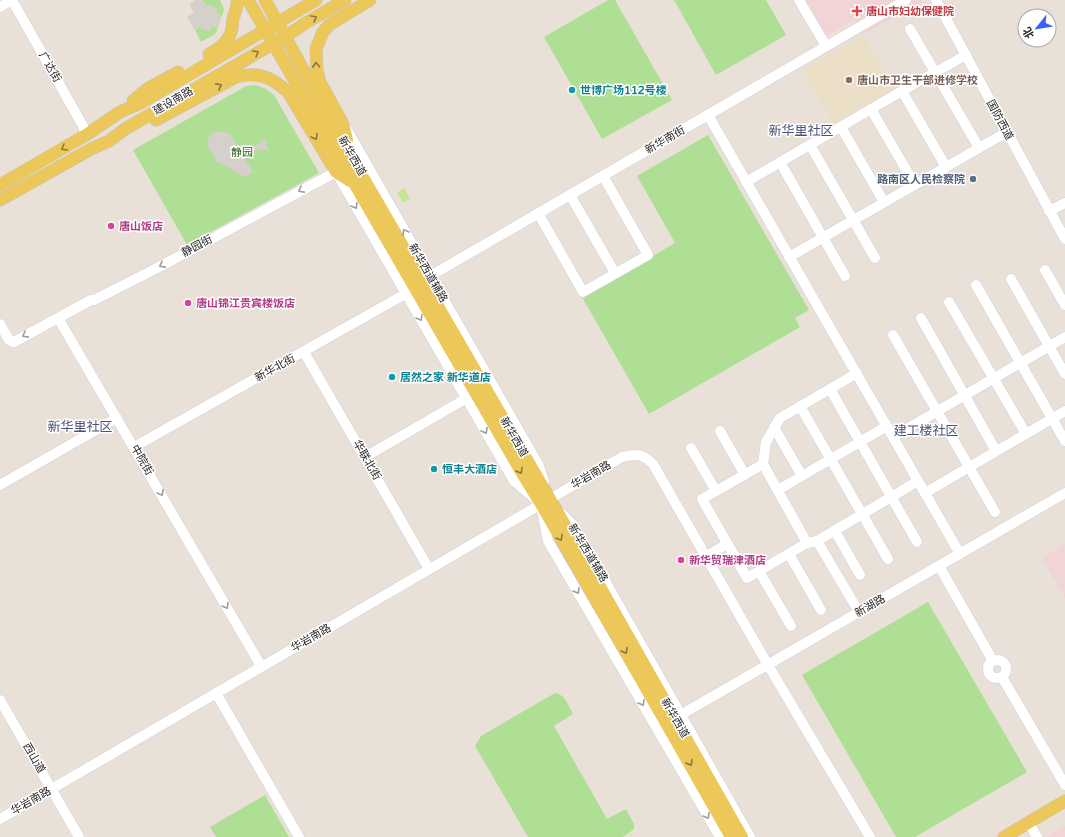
<svg xmlns="http://www.w3.org/2000/svg" width="1065" height="837" font-family="'Varela Round','Noto Sans SC',sans-serif">
<rect width="100%" height="100%" fill="#e9e1d8"/>
<path fill="#ebdfc7" d="M 863,35 L 896,91 L 834,126 L 802,70 Z"/>
<g fill="#f0d4d6">
<path d="M 803,0 L 921,0 L 922,2 L 863,35 L 854,20 L 824,37 Z"/>
<path d="M 1065,544 L 1065,598 L 1042,558 Z"/>
<path d="M 1065,826 L 1065,837 L 1046,837 Z"/>
</g>
<g fill="#afdf95">
<path d="M 202,0 L 220,0 L 224,9 L 222,16 C 213,13 207,8 202,0 Z"/>
<path d="M 608,0 L 615,0 L 672,100 L 602,139 L 544,37 Z"/>
<path d="M 674,0 L 766,0 L 786,35 L 716,75 Z"/>
<path d="M 212,26 L 218,28 L 215,34 L 201,42 L 195,30 L 200,27 Z"/>
<path d="M 256,85 L 266,89 L 274,95 L 319,173 L 187,245 L 133,150 L 246,86 Z"/>
<path d="M 708,135 L 809,310 L 795,318 L 800,327 L 649,414 L 582,297 L 675,243 L 637,176 Z"/>
<path d="M 928,602 L 1027,772 L 915,837 L 896,837 L 802,675 Z"/>
<path d="M 555,693 C 565,694 568,705 573,714 L 554,726 L 607,819 L 626,809 L 634,824 L 634,829 L 623,837 L 528,837 L 475,746 L 481,736 Z"/>
<path d="M 265,795 L 289,837 L 216,837 L 210,827 Z"/>
</g>
<path fill="#c3e690" d="M 404,188 L 410,199 L 403,203 L 397,193 Z"/>
<g fill="#d5d1ca">
<path d="M 196,0 L 202,0 L 206,6 L 209,5 L 217,8 L 216,14 L 222,16 L 218,28 L 212,26 L 210,31 L 202,30 L 200,27 L 195,30 L 187,17 L 194,13 L 189,4 Z"/>
<path d="M 216,131 L 230,133 L 239,151 L 251,168 L 252,172 L 251,174 L 244,177 L 219,162 L 214,161 L 216,158 L 208,148 L 207,141 L 211,134 Z"/>
<path d="M 266,138 L 266,144 L 269,151 L 264,149 L 254,151 L 249,159 L 245,154 L 240,143 L 247,147 L 255,146 Z"/>
</g>
<g fill="none" stroke-linecap="round" stroke-linejoin="round">
<g stroke="#cdd1e0" stroke-width="11">
<g id="minor">
<path d="M 12,0 L 83,126 L 86,135"/>
<path d="M 799,0 L 826,46"/>
<path d="M 936,0 L 1065,239"/>
<path d="M 0,7 L 12,0"/>
<path d="M 910,29 L 979,148"/>
<path d="M 902,91 L 946,167"/>
<path d="M 871,109 L 915,185"/>
<path d="M 708,115 L 960,554"/>
<path d="M 841,127 L 884,202"/>
<path d="M 347,130 L 539,466 L 544,482"/>
<path d="M 810,145 L 875,258"/>
<path d="M 780,162 L 845,276"/>
<path d="M 746,182 L 902,91 L 966,55"/>
<path d="M 570,195 L 615,273"/>
<path d="M 1049,211 L 1065,203"/>
<path d="M 538,213 L 583,292 L 648,255 L 603,176"/>
<path d="M 789,257 L 1007,132"/>
<path d="M 1045,270 L 1065,305"/>
<path d="M 425,279 L 906,0"/>
<path d="M 1011,279 L 1065,374"/>
<path d="M 976,285 L 1065,441"/>
<path d="M 949,302 L 1026,434"/>
<path d="M 58,318 L 261,666"/>
<path d="M 921,318 L 996,451"/>
<path d="M 0,324 L 9,340 L 14,342 L 91,300 L 94,300 L 161,266 L 336,172 L 514,481 L 541,504 L 548,541 L 720,837"/>
<path d="M 893,335 L 995,512"/>
<path d="M 304,352 L 429,569"/>
<path d="M 857,373 L 830,389 L 917,542"/>
<path d="M 830,389 L 780,418 L 766,442 L 763,464 L 702,499 L 747,578 L 807,543 L 817,541 L 918,481"/>
<path d="M 800,406 L 888,559"/>
<path d="M 774,427 L 802,476"/>
<path d="M 720,431 L 745,475"/>
<path d="M 893,437 L 1065,337"/>
<path d="M 134,447 L 400,297 L 411,290"/>
<path d="M 691,448 L 716,491"/>
<path d="M 365,457 L 467,398"/>
<path d="M 763,464 L 807,543"/>
<path d="M 0,485 L 117,418"/>
<path d="M 778,490 L 887,426"/>
<path d="M 925,493 L 1065,411"/>
<path d="M 562,514 L 574,526 L 750,837"/>
<path d="M 835,531 L 860,575"/>
<path d="M 817,541 L 859,612"/>
<path d="M 789,554 L 821,610"/>
<path d="M 705,557 L 727,544"/>
<path d="M 939,566 L 993,661"/>
<path d="M 759,571 L 791,626"/>
<circle cx="997" cy="669" r="9"/>
<path d="M 1002,677 L 1065,785"/>
<path d="M 216,693 L 299,837"/>
<path d="M 0,700 L 79,837"/>
<path d="M 677,717 L 1065,493"/>
<path d="M 0,819 L 622,457 C 637,454 642,453 653,464 L 768,665 L 870,837"/>
<path d="M 1029,823 L 1037,837"/>
</g>
</g>
<g stroke="#c2c2c2" stroke-width="13">
<g id="major">
<path d="M 248,0 L 523,475 L 541,504 L 731,837"/>
<path d="M 265,0 L 349,153 L 568,530 L 742,837"/>
<path d="M 209,54 C 220,48 230,41 232,28 C 233,25 232,22 233,19 C 235,12 238,7 237,0"/>
<path d="M 133,101 L 147,89 L 178,72"/>
<path d="M 156,120 L 236,77 C 258,71 271,77 288,92 L 336,172 L 350,181"/>
<path d="M 347,140 L 343,124 L 320,82 L 317,71 L 316,49 L 323,32 L 329,25 L 370,0"/>
<path d="M 0,185 L 86,135 L 120,112 L 141,103 L 316,0"/>
<path d="M 0,200 L 91,149 L 109,141 L 125,129 L 285,37 L 304,24 L 345,0"/>
<path d="M 1004,837 L 1065,801"/>
</g>
</g>
<use href="#minor" stroke="#fff" stroke-width="10"/>
<use href="#major" stroke="#ecc85a" stroke-width="12"/>
</g>
<defs><path id="oneway-chevron" d="M-2-3.5L2.5 0L-2 3.5" fill="none" stroke-width="1.6" stroke-linecap="round" stroke-linejoin="round"/></defs>
<g stroke="#897740">
<use href="#oneway-chevron" transform="translate(314 18) rotate(-30)"/>
<use href="#oneway-chevron" transform="translate(256 53) rotate(-30)"/>
<use href="#oneway-chevron" transform="translate(316 65) rotate(-93)"/>
<use href="#oneway-chevron" transform="translate(219 86) rotate(-28)"/>
<use href="#oneway-chevron" transform="translate(315 137) rotate(59)"/>
<use href="#oneway-chevron" transform="translate(64 148) rotate(150)"/>
<use href="#oneway-chevron" transform="translate(520 471) rotate(60)"/>
<use href="#oneway-chevron" transform="translate(560 538) rotate(60)"/>
<use href="#oneway-chevron" transform="translate(625 651) rotate(60)"/>
<use href="#oneway-chevron" transform="translate(690 763) rotate(61)"/>
</g>
<g stroke="#9d9d9d">
<use href="#oneway-chevron" transform="translate(301 190) rotate(152)"/>
<use href="#oneway-chevron" transform="translate(355 206) rotate(60)"/>
<use href="#oneway-chevron" transform="translate(405 232) rotate(-120)"/>
<use href="#oneway-chevron" transform="translate(162 265) rotate(152)"/>
<use href="#oneway-chevron" transform="translate(420 318) rotate(59)"/>
<use href="#oneway-chevron" transform="translate(25 335) rotate(151)"/>
<use href="#oneway-chevron" transform="translate(485 431) rotate(61)"/>
<use href="#oneway-chevron" transform="translate(161 493) rotate(60)"/>
<use href="#oneway-chevron" transform="translate(577 591) rotate(60)"/>
<use href="#oneway-chevron" transform="translate(226 606) rotate(60)"/>
<use href="#oneway-chevron" transform="translate(642 703) rotate(60)"/>
<use href="#oneway-chevron" transform="translate(707 816) rotate(60)"/>
</g>
<path fill="#e0444e" stroke="#fff" stroke-width="1.5" d="M855 5h4v4h4v4h-4v4h-4v-4h-4v-4h4z"/>
<circle fill="#8d6e63" stroke="#fff" stroke-width="1.5" cx="849" cy="80" r="4"/>
<g fill="#0f9aa8" stroke="#fff" stroke-width="1.5">
<circle cx="572" cy="90" r="4"/>
<circle cx="392" cy="377" r="4"/>
<circle cx="434" cy="469" r="4"/>
</g>
<circle fill="#5c6f8a" stroke="#fff" stroke-width="1.5" cx="973" cy="179" r="4"/>
<g fill="#d1479c" stroke="#fff" stroke-width="1.5">
<circle cx="111" cy="226" r="4"/>
<circle cx="188" cy="303" r="4"/>
<circle cx="681" cy="560" r="4"/>
</g>
<g text-anchor="middle" dominant-baseline="central" stroke-width="3" stroke-linejoin="round" paint-order="stroke">
<g font-size="11" font-weight="bold" fill="#be3a42" stroke="#fff" text-anchor="start">
<text x="866" y="11">唐山市妇幼保健院</text>
</g>
<g font-size="11" fill="#262626" stroke="#fff">
<text transform="translate(50 67) rotate(60)">广达街</text>
<text transform="translate(173 101) rotate(-30)">建设南路</text>
<text transform="translate(1000 120) rotate(62)">国防西道</text>
<text transform="translate(665 140) rotate(-30)">新华南街</text>
<text transform="translate(352 156) rotate(60)">新华西道</text>
<text transform="translate(197 246) rotate(-28)">静园街</text>
<text transform="translate(428 273) rotate(60)">新华西道辅路</text>
<text transform="translate(275 368) rotate(-29)">新华北街</text>
<text transform="translate(514 437) rotate(60)">新华西道</text>
<text transform="translate(142 460) rotate(60)">中院街</text>
<text transform="translate(367 460) rotate(60)">华联北街</text>
<text transform="translate(591 475) rotate(-30)">华岩南路</text>
<text transform="translate(588 553) rotate(59)">新华西道辅路</text>
<text transform="translate(870 606) rotate(-30)">新湖路</text>
<text transform="translate(311 638) rotate(-30)">华岩南路</text>
<text transform="translate(675 718) rotate(60)">新华西道</text>
<text transform="translate(34 758) rotate(60)">西山道</text>
<text transform="translate(31 801) rotate(-30)">华岩南路</text>
</g>
<g font-size="11" font-weight="bold" fill="#785e54" stroke="#fff" text-anchor="start">
<text x="857" y="80">唐山市卫生干部进修学校</text>
</g>
<g font-size="11" font-weight="bold" fill="#0d838f" stroke="#fff" text-anchor="start">
<text x="580" y="90">世博广场112号楼</text>
<text x="400" y="377">居然之家 新华道店</text>
<text x="442" y="469">恒丰大酒店</text>
</g>
<g font-size="11" fill="#295f1a" stroke="#fff">
<text x="242" y="152">静园</text>
</g>
<g font-size="11" font-weight="bold" fill="#4e5e75" stroke="#fff" text-anchor="end">
<text x="965" y="179">路南区人民检察院</text>
</g>
<g font-size="11" font-weight="bold" fill="#b23c85" stroke="#fff" text-anchor="start">
<text x="119" y="226">唐山饭店</text>
<text x="196" y="303">唐山锦江贵宾楼饭店</text>
<text x="689" y="560">新华贸瑞津酒店</text>
</g>
<g font-size="13" fill="#495175" stroke="#fff">
<text x="801" y="131">新华里社区</text>
<text x="80" y="427">新华里社区</text>
<text x="926" y="431">建工楼社区</text>
</g>
</g>
<g transform="translate(1037 28) rotate(240)"><circle r="19" fill="#ffffff" stroke="#a8a8a8"/>
<path d="M0-3L7 15L0 10L-7 15Z" fill="#3a5ff4"/>
<text y="-6" font-size="11" font-weight="bold" text-anchor="middle" fill="#262626">北</text>
</g>
</svg>
